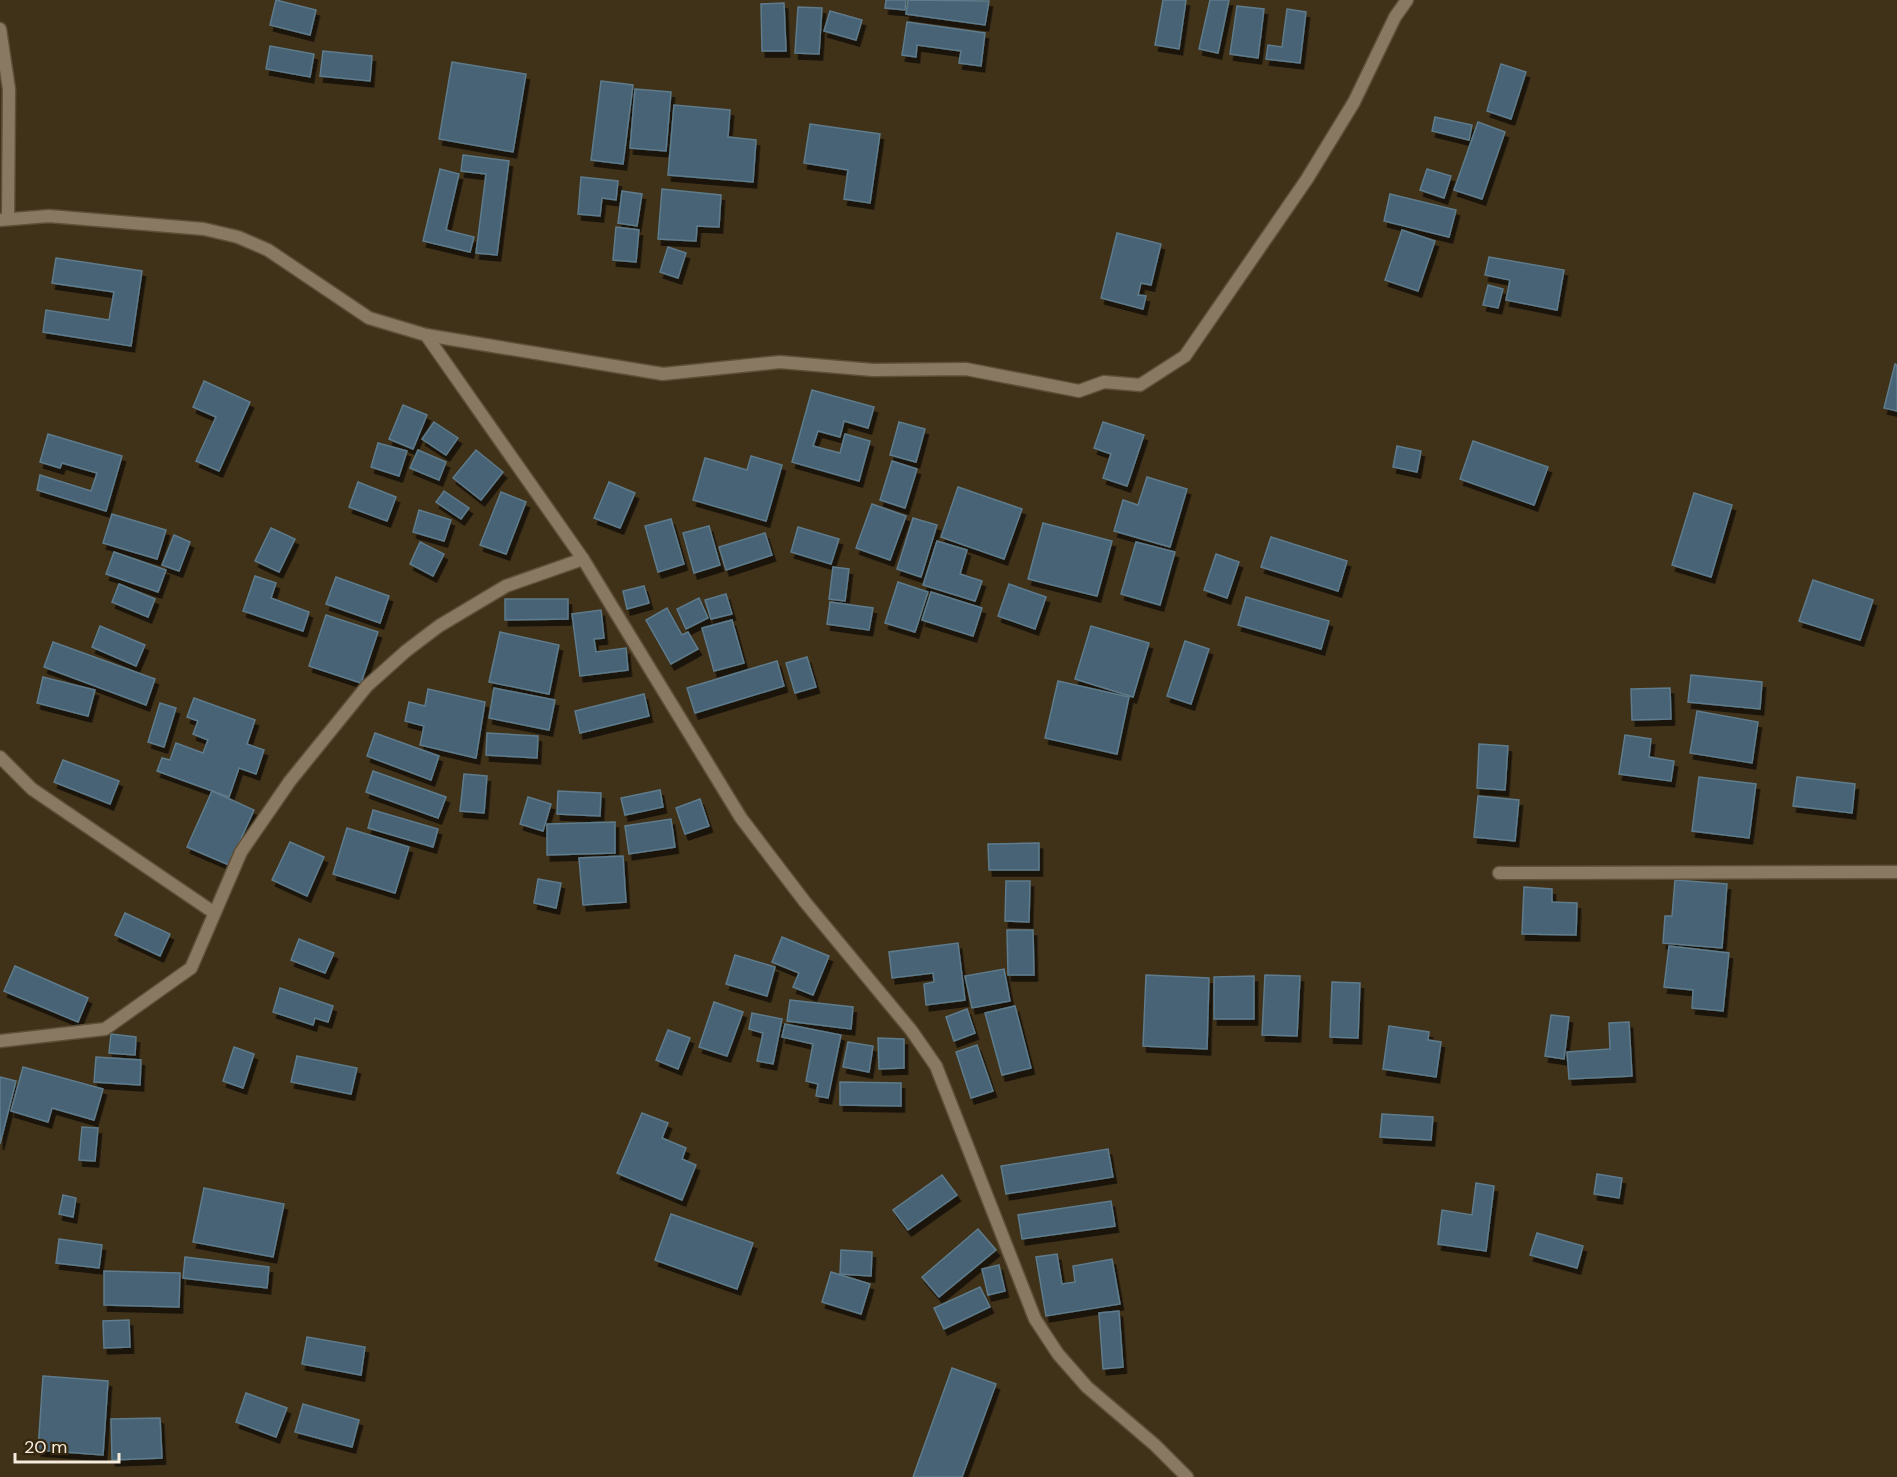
<svg xmlns="http://www.w3.org/2000/svg" width="1897" height="1477" font-family="'DM Sans',sans-serif">
<defs>
<filter id="shadow"><feDropShadow dx="3.5" dy="6" stdDeviation="0" flood-color="#0009"/></filter>
</defs>
<rect width="100%" height="100%" fill="#403119"/>
<g fill="#476374" stroke="#5e7b8c" stroke-width="1.5" filter="url(#shadow)">
<path d="M 276,0 L 316,10 L 310,35 L 270,25 Z"/>
<path d="M 886,0 L 906,0 L 905,10 L 885,8 Z"/>
<path d="M 908,0 L 989,1 L 985,25 L 906,14 Z"/>
<path d="M 1163,0 L 1186,0 L 1179,49 L 1155,45 Z"/>
<path d="M 1210,0 L 1229,0 L 1218,53 L 1199,49 Z"/>
<path d="M 784,3 L 786,51 L 762,51 L 761,4 Z"/>
<path d="M 1237,6 L 1264,9 L 1258,58 L 1230,54 Z"/>
<path d="M 798,7 L 822,8 L 819,54 L 795,53 Z"/>
<path d="M 1287,9 L 1306,12 L 1300,63 L 1266,59 L 1268,45 L 1282,47 Z"/>
<path d="M 830,11 L 862,20 L 856,40 L 824,31 Z"/>
<path d="M 907,22 L 985,33 L 981,66 L 959,63 L 961,51 L 917,45 L 916,57 L 902,55 Z"/>
<path d="M 270,46 L 314,54 L 310,77 L 266,69 Z"/>
<path d="M 323,51 L 372,56 L 370,81 L 320,76 Z"/>
<path d="M 452,62 L 526,74 L 513,152 L 439,139 Z"/>
<path d="M 1501,64 L 1526,72 L 1511,119 L 1487,111 Z"/>
<path d="M 601,81 L 633,85 L 623,164 L 591,160 Z"/>
<path d="M 635,89 L 671,92 L 666,151 L 630,148 Z"/>
<path d="M 674,105 L 730,110 L 728,137 L 756,140 L 753,182 L 668,175 Z"/>
<path d="M 1435,117 L 1472,125 L 1469,140 L 1432,131 Z"/>
<path d="M 1478,122 L 1505,132 L 1482,199 L 1454,190 Z"/>
<path d="M 810,124 L 880,134 L 870,203 L 844,199 L 848,170 L 804,163 Z"/>
<path d="M 463,155 L 509,161 L 497,255 L 476,253 L 486,174 L 461,171 Z"/>
<path d="M 440,169 L 459,174 L 446,230 L 474,237 L 470,252 L 423,241 Z"/>
<path d="M 1427,169 L 1451,176 L 1444,198 L 1420,190 Z"/>
<path d="M 581,177 L 618,181 L 616,200 L 602,198 L 600,216 L 578,214 Z"/>
<path d="M 662,189 L 721,195 L 719,227 L 697,226 L 696,241 L 658,239 Z"/>
<path d="M 622,191 L 642,194 L 637,226 L 618,223 Z"/>
<path d="M 1390,194 L 1456,210 L 1449,237 L 1384,221 Z"/>
<path d="M 616,227 L 639,230 L 636,262 L 613,260 Z"/>
<path d="M 1402,230 L 1435,241 L 1418,291 L 1385,280 Z"/>
<path d="M 1117,233 L 1161,244 L 1151,285 L 1141,283 L 1138,295 L 1146,296 L 1143,309 L 1101,298 Z"/>
<path d="M 668,247 L 686,253 L 678,278 L 660,272 Z"/>
<path d="M 1489,257 L 1564,270 L 1557,310 L 1506,300 L 1510,280 L 1485,275 Z"/>
<path d="M 56,258 L 142,271 L 131,346 L 43,332 L 46,310 L 109,320 L 114,292 L 52,283 Z"/>
<path d="M 1488,285 L 1503,289 L 1498,308 L 1483,305 Z"/>
<path d="M 1895,364 L 1897,365 L 1897,411 L 1884,408 Z"/>
<path d="M 204,381 L 250,402 L 219,471 L 196,461 L 216,417 L 193,407 Z"/>
<path d="M 812,390 L 874,407 L 868,428 L 844,421 L 840,437 L 818,431 L 813,446 L 840,453 L 845,434 L 870,441 L 859,481 L 792,462 Z"/>
<path d="M 403,405 L 427,415 L 413,449 L 389,439 Z"/>
<path d="M 434,422 L 458,438 L 446,455 L 422,439 Z"/>
<path d="M 899,422 L 925,429 L 916,462 L 890,455 Z"/>
<path d="M 1103,422 L 1144,435 L 1127,486 L 1103,478 L 1111,454 L 1094,448 Z"/>
<path d="M 48,434 L 122,456 L 106,511 L 37,490 L 40,475 L 91,491 L 97,473 L 62,463 L 60,468 L 40,462 Z"/>
<path d="M 1473,441 L 1548,467 L 1534,505 L 1460,479 Z"/>
<path d="M 378,443 L 407,451 L 399,476 L 371,467 Z"/>
<path d="M 1397,446 L 1421,451 L 1417,472 L 1393,467 Z"/>
<path d="M 418,450 L 446,462 L 439,480 L 410,468 Z"/>
<path d="M 476,450 L 503,472 L 481,500 L 453,478 Z"/>
<path d="M 751,456 L 782,465 L 766,521 L 693,500 L 705,458 L 747,470 Z"/>
<path d="M 892,461 L 917,469 L 905,508 L 880,500 Z"/>
<path d="M 1147,477 L 1187,489 L 1170,547 L 1114,531 L 1123,500 L 1138,505 Z"/>
<path d="M 358,482 L 396,497 L 387,521 L 349,507 Z"/>
<path d="M 609,482 L 635,493 L 620,528 L 594,518 Z"/>
<path d="M 958,487 L 1022,509 L 1004,559 L 941,537 Z"/>
<path d="M 444,491 L 469,508 L 461,519 L 436,502 Z"/>
<path d="M 501,492 L 526,502 L 506,554 L 480,545 Z"/>
<path d="M 1694,493 L 1732,505 L 1711,577 L 1672,565 Z"/>
<path d="M 872,504 L 906,516 L 890,560 L 856,548 Z"/>
<path d="M 419,510 L 451,520 L 444,541 L 413,532 Z"/>
<path d="M 112,514 L 166,530 L 157,559 L 103,543 Z"/>
<path d="M 913,518 L 937,525 L 921,577 L 897,569 Z"/>
<path d="M 671,519 L 684,564 L 658,572 L 645,526 Z"/>
<path d="M 1043,523 L 1112,541 L 1097,596 L 1028,579 Z"/>
<path d="M 709,526 L 720,565 L 694,573 L 683,533 Z"/>
<path d="M 798,527 L 839,539 L 831,564 L 791,552 Z"/>
<path d="M 271,528 L 295,539 L 279,572 L 255,561 Z"/>
<path d="M 765,533 L 772,555 L 726,570 L 719,547 Z"/>
<path d="M 174,535 L 190,542 L 179,571 L 162,565 Z"/>
<path d="M 1271,537 L 1347,561 L 1338,591 L 1261,567 Z"/>
<path d="M 937,541 L 967,550 L 960,574 L 982,581 L 975,601 L 923,585 Z"/>
<path d="M 420,542 L 444,554 L 433,576 L 410,564 Z"/>
<path d="M 1136,542 L 1175,552 L 1160,605 L 1121,594 Z"/>
<path d="M 114,552 L 166,570 L 158,592 L 106,574 Z"/>
<path d="M 1216,554 L 1239,562 L 1227,598 L 1204,590 Z"/>
<path d="M 833,567 L 849,569 L 845,601 L 829,599 Z"/>
<path d="M 255,576 L 276,583 L 271,598 L 309,612 L 303,631 L 243,611 Z"/>
<path d="M 336,577 L 389,596 L 380,623 L 326,604 Z"/>
<path d="M 1813,580 L 1873,600 L 1860,640 L 1799,621 Z"/>
<path d="M 898,582 L 928,592 L 915,632 L 885,623 Z"/>
<path d="M 119,584 L 155,599 L 148,617 L 112,602 Z"/>
<path d="M 1009,584 L 1046,597 L 1035,629 L 998,616 Z"/>
<path d="M 644,586 L 649,603 L 627,609 L 623,591 Z"/>
<path d="M 931,592 L 982,608 L 973,636 L 922,620 Z"/>
<path d="M 726,594 L 732,614 L 711,619 L 705,600 Z"/>
<path d="M 1246,597 L 1329,621 L 1321,649 L 1238,625 Z"/>
<path d="M 699,598 L 708,618 L 686,629 L 677,609 Z"/>
<path d="M 505,599 L 568,599 L 568,619 L 505,620 Z"/>
<path d="M 830,602 L 873,608 L 869,630 L 827,624 Z"/>
<path d="M 667,608 L 682,635 L 688,632 L 698,649 L 671,664 L 646,620 Z"/>
<path d="M 601,610 L 604,638 L 594,639 L 596,652 L 626,648 L 628,670 L 580,676 L 572,614 Z"/>
<path d="M 326,615 L 378,632 L 361,683 L 309,666 Z"/>
<path d="M 732,620 L 744,663 L 714,671 L 702,628 Z"/>
<path d="M 100,626 L 145,645 L 136,666 L 92,647 Z"/>
<path d="M 1091,626 L 1149,643 L 1133,697 L 1075,679 Z"/>
<path d="M 500,632 L 559,645 L 549,694 L 489,682 Z"/>
<path d="M 1185,641 L 1209,649 L 1191,704 L 1167,696 Z"/>
<path d="M 53,642 L 155,679 L 146,705 L 44,667 Z"/>
<path d="M 807,657 L 816,687 L 795,693 L 786,663 Z"/>
<path d="M 777,661 L 784,686 L 695,713 L 687,688 Z"/>
<path d="M 1691,675 L 1762,682 L 1760,709 L 1688,702 Z"/>
<path d="M 43,677 L 95,690 L 88,716 L 37,703 Z"/>
<path d="M 1058,681 L 1129,697 L 1117,754 L 1045,738 Z"/>
<path d="M 494,688 L 555,700 L 549,730 L 489,718 Z"/>
<path d="M 1670,688 L 1671,719 L 1632,720 L 1631,689 Z"/>
<path d="M 428,689 L 485,702 L 476,758 L 420,745 L 424,726 L 405,721 L 409,702 L 425,706 Z"/>
<path d="M 644,694 L 649,716 L 580,733 L 575,711 Z"/>
<path d="M 194,698 L 255,720 L 247,744 L 264,750 L 256,774 L 239,768 L 229,797 L 157,771 L 162,758 L 170,760 L 176,743 L 203,753 L 208,740 L 193,734 L 198,721 L 187,717 Z"/>
<path d="M 160,703 L 176,708 L 164,747 L 148,742 Z"/>
<path d="M 1697,711 L 1758,722 L 1752,763 L 1690,753 Z"/>
<path d="M 375,733 L 439,756 L 431,780 L 367,756 Z"/>
<path d="M 487,733 L 538,736 L 537,758 L 486,755 Z"/>
<path d="M 1625,735 L 1651,739 L 1649,757 L 1674,761 L 1671,781 L 1619,774 Z"/>
<path d="M 1479,744 L 1508,746 L 1505,790 L 1477,788 Z"/>
<path d="M 63,760 L 119,781 L 110,804 L 54,782 Z"/>
<path d="M 373,771 L 446,797 L 438,818 L 366,792 Z"/>
<path d="M 464,774 L 487,776 L 484,813 L 460,811 Z"/>
<path d="M 1699,777 L 1756,784 L 1749,838 L 1692,831 Z"/>
<path d="M 1797,777 L 1855,784 L 1852,813 L 1793,806 Z"/>
<path d="M 660,790 L 663,807 L 625,815 L 621,798 Z"/>
<path d="M 212,791 L 254,810 L 229,865 L 187,847 Z"/>
<path d="M 558,791 L 601,793 L 600,816 L 557,814 Z"/>
<path d="M 1478,796 L 1519,800 L 1515,841 L 1474,837 Z"/>
<path d="M 528,797 L 551,804 L 543,831 L 520,824 Z"/>
<path d="M 700,799 L 709,826 L 685,834 L 676,808 Z"/>
<path d="M 373,810 L 438,829 L 433,847 L 368,828 Z"/>
<path d="M 671,819 L 675,847 L 629,854 L 625,826 Z"/>
<path d="M 615,822 L 615,853 L 547,855 L 547,824 Z"/>
<path d="M 347,828 L 409,847 L 395,893 L 333,874 Z"/>
<path d="M 290,842 L 324,857 L 307,896 L 272,880 Z"/>
<path d="M 1039,843 L 1039,870 L 989,870 L 988,844 Z"/>
<path d="M 623,856 L 626,902 L 583,905 L 579,858 Z"/>
<path d="M 538,879 L 561,883 L 556,908 L 534,903 Z"/>
<path d="M 1675,880 L 1727,884 L 1722,948 L 1663,943 L 1665,916 L 1672,916 Z"/>
<path d="M 1006,881 L 1030,881 L 1029,922 L 1005,921 Z"/>
<path d="M 1524,887 L 1552,889 L 1552,902 L 1577,903 L 1576,935 L 1522,934 Z"/>
<path d="M 125,913 L 170,934 L 160,956 L 115,935 Z"/>
<path d="M 1007,930 L 1033,930 L 1034,975 L 1008,975 Z"/>
<path d="M 782,937 L 829,956 L 813,995 L 793,987 L 799,973 L 772,962 Z"/>
<path d="M 299,939 L 334,953 L 325,973 L 291,960 Z"/>
<path d="M 958,943 L 965,1000 L 926,1005 L 924,984 L 934,982 L 933,973 L 892,978 L 889,952 Z"/>
<path d="M 1669,946 L 1729,953 L 1723,1011 L 1692,1008 L 1693,990 L 1664,987 Z"/>
<path d="M 735,955 L 775,967 L 767,996 L 726,984 Z"/>
<path d="M 15,966 L 88,998 L 78,1022 L 4,991 Z"/>
<path d="M 1004,969 L 1010,1001 L 972,1008 L 965,976 Z"/>
<path d="M 1146,975 L 1209,978 L 1207,1049 L 1143,1046 Z"/>
<path d="M 1265,975 L 1300,976 L 1297,1036 L 1262,1035 Z"/>
<path d="M 1254,976 L 1254,1019 L 1214,1019 L 1214,977 Z"/>
<path d="M 1332,982 L 1360,983 L 1358,1038 L 1330,1037 Z"/>
<path d="M 280,988 L 333,1006 L 328,1022 L 315,1018 L 313,1025 L 273,1012 Z"/>
<path d="M 790,1000 L 853,1007 L 851,1029 L 787,1021 Z"/>
<path d="M 714,1002 L 743,1012 L 727,1056 L 699,1047 Z"/>
<path d="M 1015,1006 L 1031,1068 L 1002,1075 L 985,1013 Z"/>
<path d="M 967,1009 L 975,1033 L 954,1041 L 946,1017 Z"/>
<path d="M 752,1013 L 782,1019 L 773,1064 L 757,1061 L 763,1033 L 749,1029 Z"/>
<path d="M 1551,1015 L 1569,1017 L 1564,1059 L 1545,1056 Z"/>
<path d="M 1629,1022 L 1632,1076 L 1569,1079 L 1567,1052 L 1610,1049 L 1609,1023 Z"/>
<path d="M 785,1024 L 841,1035 L 828,1098 L 816,1096 L 818,1084 L 806,1081 L 813,1044 L 782,1037 Z"/>
<path d="M 1389,1026 L 1429,1032 L 1428,1040 L 1441,1042 L 1436,1077 L 1383,1069 Z"/>
<path d="M 668,1030 L 690,1038 L 678,1069 L 656,1060 Z"/>
<path d="M 111,1034 L 136,1037 L 135,1055 L 109,1053 Z"/>
<path d="M 878,1038 L 904,1039 L 904,1068 L 879,1069 Z"/>
<path d="M 848,1042 L 873,1046 L 869,1072 L 843,1067 Z"/>
<path d="M 977,1045 L 993,1091 L 971,1098 L 956,1052 Z"/>
<path d="M 234,1047 L 254,1054 L 243,1088 L 223,1081 Z"/>
<path d="M 297,1056 L 357,1068 L 351,1094 L 291,1082 Z"/>
<path d="M 96,1057 L 141,1060 L 140,1085 L 94,1082 Z"/>
<path d="M 23,1067 L 103,1089 L 94,1120 L 52,1108 L 48,1122 L 11,1111 Z"/>
<path d="M 0,1077 L 16,1081 L 0,1144 Z"/>
<path d="M 840,1082 L 901,1083 L 901,1106 L 840,1105 Z"/>
<path d="M 642,1113 L 668,1123 L 662,1138 L 686,1148 L 682,1159 L 696,1165 L 682,1200 L 617,1173 Z"/>
<path d="M 1382,1114 L 1433,1117 L 1431,1140 L 1380,1137 Z"/>
<path d="M 82,1127 L 98,1128 L 95,1161 L 79,1160 Z"/>
<path d="M 1108,1149 L 1113,1177 L 1006,1194 L 1001,1166 Z"/>
<path d="M 1597,1174 L 1622,1178 L 1619,1198 L 1594,1194 Z"/>
<path d="M 942,1175 L 957,1195 L 908,1230 L 893,1210 Z"/>
<path d="M 1476,1183 L 1494,1186 L 1486,1251 L 1438,1244 L 1442,1210 L 1472,1215 Z"/>
<path d="M 204,1188 L 284,1204 L 273,1257 L 193,1242 Z"/>
<path d="M 63,1195 L 76,1198 L 73,1217 L 59,1214 Z"/>
<path d="M 1111,1201 L 1115,1226 L 1022,1239 L 1018,1215 Z"/>
<path d="M 671,1214 L 753,1243 L 737,1289 L 655,1260 Z"/>
<path d="M 978,1229 L 996,1250 L 939,1297 L 922,1277 Z"/>
<path d="M 1537,1233 L 1583,1246 L 1577,1268 L 1530,1255 Z"/>
<path d="M 59,1239 L 102,1245 L 99,1268 L 56,1263 Z"/>
<path d="M 841,1250 L 872,1252 L 871,1276 L 840,1274 Z"/>
<path d="M 1057,1254 L 1062,1284 L 1075,1282 L 1073,1266 L 1112,1259 L 1120,1304 L 1046,1316 L 1036,1257 Z"/>
<path d="M 185,1257 L 269,1267 L 267,1288 L 183,1278 Z"/>
<path d="M 999,1265 L 1005,1291 L 988,1295 L 982,1269 Z"/>
<path d="M 104,1271 L 180,1273 L 179,1307 L 104,1305 Z"/>
<path d="M 831,1272 L 870,1284 L 861,1314 L 822,1302 Z"/>
<path d="M 980,1287 L 990,1307 L 944,1329 L 934,1308 Z"/>
<path d="M 1119,1311 L 1123,1367 L 1103,1369 L 1099,1313 Z"/>
<path d="M 129,1320 L 130,1347 L 104,1348 L 103,1321 Z"/>
<path d="M 307,1337 L 365,1347 L 361,1375 L 302,1364 Z"/>
<path d="M 952,1368 L 996,1384 L 962,1477 L 913,1477 Z"/>
<path d="M 43,1376 L 108,1381 L 103,1455 L 38,1450 Z"/>
<path d="M 246,1393 L 287,1408 L 276,1437 L 236,1422 Z"/>
<path d="M 303,1404 L 359,1420 L 352,1447 L 295,1432 Z"/>
<path d="M 160,1418 L 162,1458 L 112,1460 L 111,1419 Z"/>
</g>
<g fill="none" stroke-linecap="round" stroke-linejoin="round">
<g stroke="#5d4f39" stroke-width="15">
<g id="minor">
<path d="M 0,29 L 9,89 L 8,219"/>
<path d="M 0,220 L 49,216 L 204,229 L 238,237 L 268,250 L 369,318 L 426,335 L 583,559 L 741,818 L 805,902 L 911,1030 L 936,1066 L 1035,1319 L 1058,1354 L 1087,1387 L 1155,1445 L 1187,1477"/>
<path d="M 426,335 L 663,374 L 780,362 L 873,370 L 966,369 L 1079,391 L 1104,382 L 1140,385 L 1185,356 L 1307,179 L 1354,102 L 1395,17 L 1407,0"/>
<path d="M 0,757 L 32,789 L 213,912"/>
<path d="M 1499,873 L 1897,872"/>
<path d="M 0,1041 L 105,1029 L 191,968 L 241,852 L 290,781 L 367,686 L 406,651 L 439,626 L 506,586 L 583,559"/>
</g>
</g>
<use href="#minor" stroke="#897962" stroke-width="12"/>
</g>
<path d="M15 1453v9h104v-9" fill="none" stroke="#f6ecde" stroke-width="3"/>
<text x="24" y="1453" font-size="18" fill="#f6ecde" stroke="#35270f" stroke-width="4.5" paint-order="stroke">20 m</text>
</svg>
